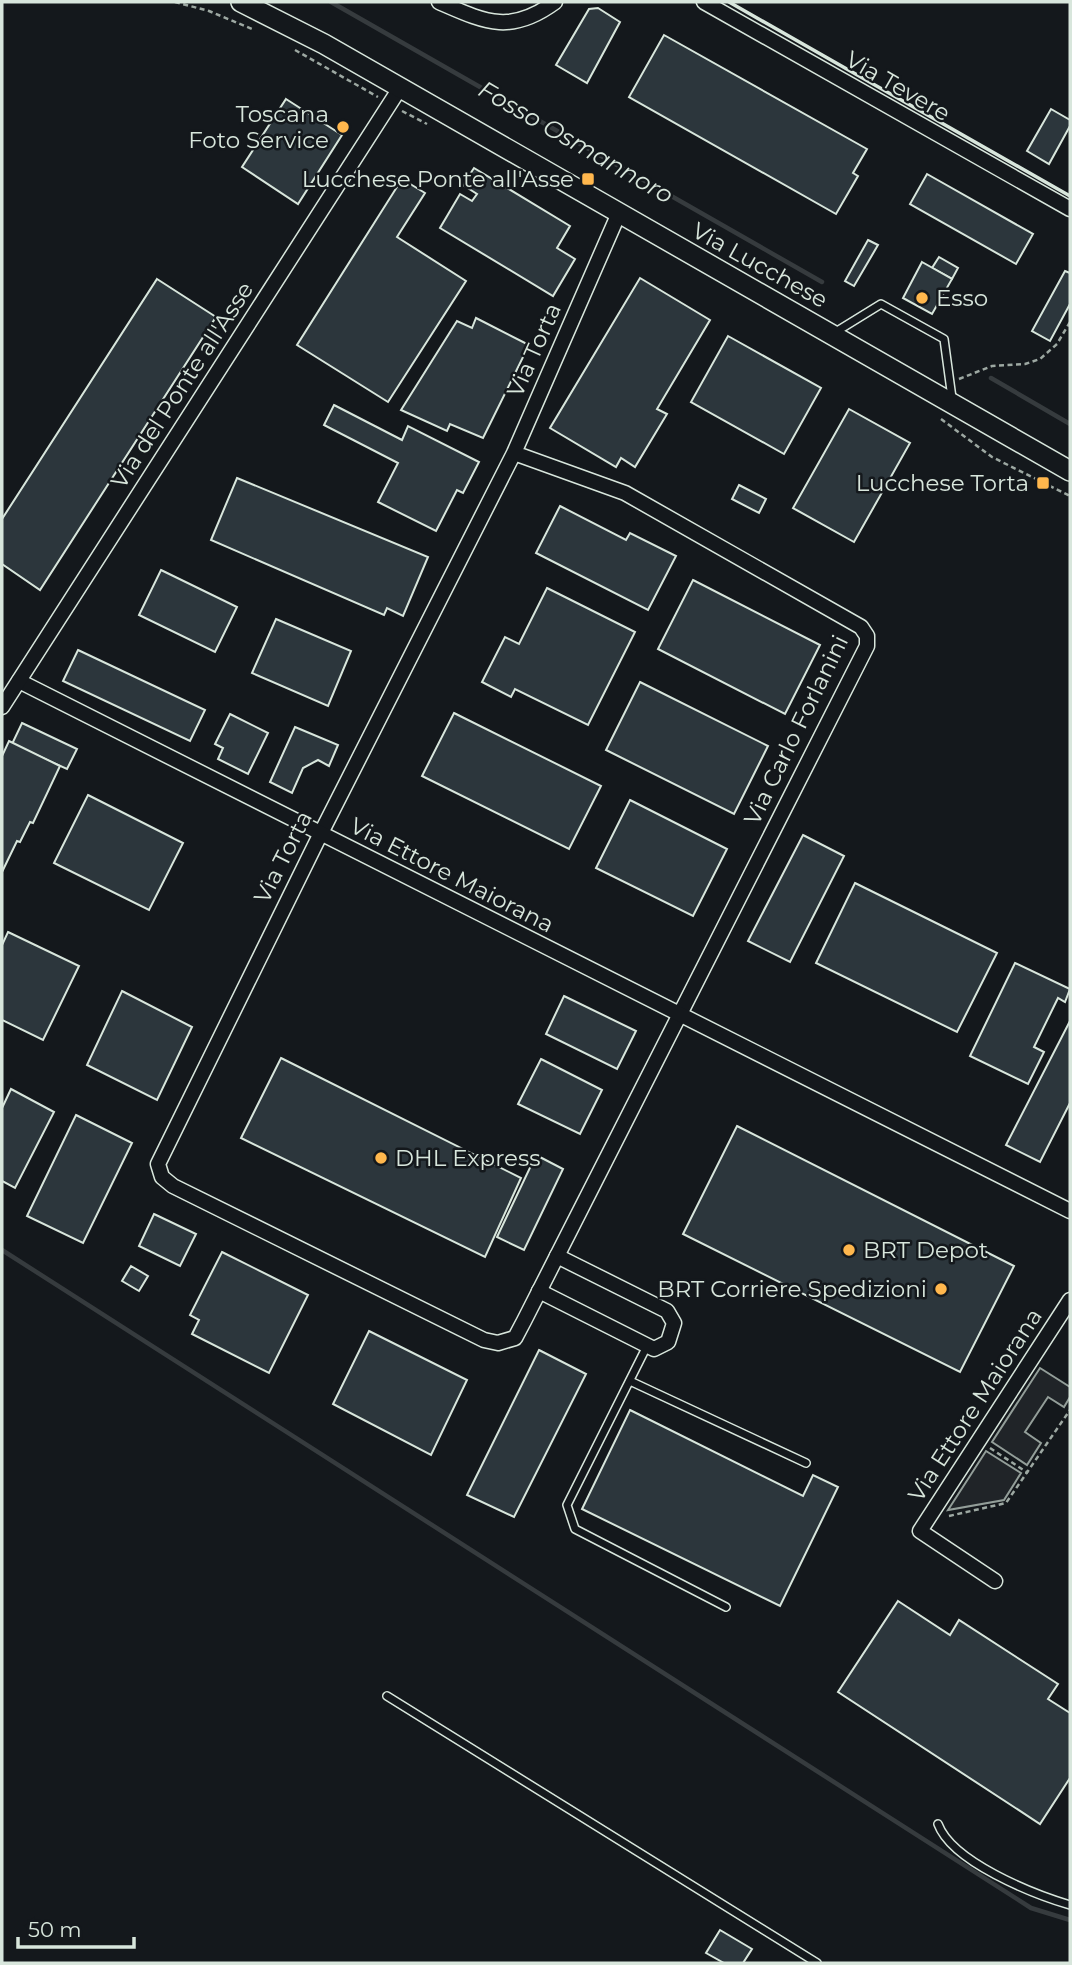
<svg xmlns="http://www.w3.org/2000/svg" width="1072" height="1965" font-family="Montserrat,sans-serif">
<rect width="100%" height="100%" fill="#14181c"/>
<g fill="#202428" stroke="#939e99" stroke-width="2">
<path d="M 1040,1368 L 1070,1387 L 1070,1397 L 1064,1407 L 1048,1397 L 1025,1432 L 1041,1443 L 1027,1465 L 992,1442 Z"/>
<path d="M 986,1451 L 1021,1473 L 1004,1500 L 948,1510 Z"/>
</g>
<g fill="none" stroke-linecap="round" stroke-linejoin="round">
<g stroke="#363b3e" stroke-width="4.5">
<path d="M 331,2 L 822,282"/>
<path d="M 991,378 L 1070,424"/>
<path d="M 2,1250 L 1031,1908 L 1070,1920"/>
</g>
</g>
<g fill="#2c363c" stroke="#d8e6dc" stroke-width="2">
<path d="M 598,8 L 620,22 L 587,83 L 556,65 L 589,9 Z"/>
<path d="M 664,35 L 867,149 L 853,173 L 858,176 L 836,214 L 629,97 Z"/>
<path d="M 286,99 L 342,135 L 298,204 L 242,167 Z"/>
<path d="M 1051,109 L 1070,120 L 1070,126 L 1049,164 L 1027,151 Z"/>
<path d="M 474,168 L 570,226 L 557,248 L 575,259 L 553,296 L 440,228 L 460,194 L 472,201 L 477,194 L 463,185 Z"/>
<path d="M 927,174 L 1033,234 L 1016,264 L 910,204 Z"/>
<path d="M 402,179 L 425,193 L 397,237 L 466,281 L 388,402 L 297,345 Z"/>
<path d="M 868,240 L 878,245 L 854,286 L 845,281 Z"/>
<path d="M 939,257 L 958,268 L 952,279 L 932,268 Z"/>
<path d="M 922,262 L 952,279 L 932,314 L 903,298 Z"/>
<path d="M 1065,271 L 1070,273 L 1070,304 L 1050,341 L 1032,331 Z"/>
<path d="M 640,278 L 710,320 L 657,409 L 667,414 L 635,467 L 621,458 L 616,467 L 550,428 Z"/>
<path d="M 157,279 L 216,317 L 40,590 L 2,564 L 2,519 Z"/>
<path d="M 476,318 L 529,345 L 483,438 L 450,424 L 447,431 L 401,410 L 457,321 L 472,328 Z"/>
<path d="M 728,336 L 821,388 L 784,454 L 691,402 Z"/>
<path d="M 334,405 L 402,440 L 408,426 L 479,462 L 463,493 L 457,490 L 436,531 L 378,502 L 398,463 L 324,425 Z"/>
<path d="M 849,409 L 910,443 L 854,542 L 793,508 Z"/>
<path d="M 237,478 L 428,557 L 403,616 L 387,608 L 384,615 L 211,540 Z"/>
<path d="M 739,485 L 766,499 L 759,513 L 732,499 Z"/>
<path d="M 560,506 L 626,540 L 630,533 L 676,556 L 648,610 L 536,553 Z"/>
<path d="M 161,570 L 237,607 L 215,652 L 139,615 Z"/>
<path d="M 693,580 L 820,645 L 785,714 L 658,649 Z"/>
<path d="M 547,588 L 635,632 L 588,725 L 515,689 L 511,697 L 482,682 L 505,637 L 519,644 Z"/>
<path d="M 276,619 L 351,651 L 328,706 L 252,673 Z"/>
<path d="M 78,650 L 205,710 L 190,741 L 63,681 Z"/>
<path d="M 640,682 L 768,746 L 734,814 L 606,750 Z"/>
<path d="M 454,713 L 601,786 L 569,849 L 422,776 Z"/>
<path d="M 230,714 L 268,733 L 248,774 L 218,759 L 223,748 L 215,744 Z"/>
<path d="M 22,723 L 77,749 L 67,769 L 12,744 Z"/>
<path d="M 295,727 L 338,745 L 329,766 L 318,760 L 303,768 L 292,793 L 270,782 Z"/>
<path d="M 9,741 L 60,766 L 33,823 L 30,822 L 20,842 L 17,841 L 2,872 L 2,756 Z"/>
<path d="M 88,795 L 183,843 L 149,910 L 54,863 Z"/>
<path d="M 630,800 L 727,849 L 693,916 L 596,868 Z"/>
<path d="M 803,835 L 844,856 L 790,962 L 748,941 Z"/>
<path d="M 855,883 L 997,953 L 957,1032 L 816,963 Z"/>
<path d="M 8,932 L 79,966 L 43,1040 L 2,1020 L 2,945 Z"/>
<path d="M 1015,963 L 1070,989 L 1065,1002 L 1058,998 L 1034,1047 L 1044,1052 L 1028,1084 L 970,1056 Z"/>
<path d="M 122,991 L 192,1027 L 157,1100 L 87,1065 Z"/>
<path d="M 564,996 L 636,1031 L 617,1069 L 546,1034 Z"/>
<path d="M 1070,1021 L 1070,1103 L 1040,1162 L 1006,1145 Z"/>
<path d="M 281,1058 L 521,1178 L 485,1257 L 241,1138 Z"/>
<path d="M 541,1059 L 602,1090 L 580,1134 L 518,1104 Z"/>
<path d="M 11,1089 L 54,1112 L 15,1188 L 2,1181 L 2,1108 Z"/>
<path d="M 76,1115 L 132,1143 L 83,1243 L 27,1216 Z"/>
<path d="M 737,1126 L 1014,1266 L 960,1372 L 683,1234 Z"/>
<path d="M 536,1155 L 563,1169 L 524,1250 L 497,1237 Z"/>
<path d="M 154,1214 L 196,1234 L 180,1266 L 139,1246 Z"/>
<path d="M 222,1252 L 308,1295 L 269,1373 L 192,1334 L 199,1320 L 190,1315 Z"/>
<path d="M 131,1266 L 148,1276 L 139,1291 L 122,1281 Z"/>
<path d="M 369,1331 L 467,1380 L 431,1455 L 333,1404 Z"/>
<path d="M 539,1350 L 586,1374 L 514,1517 L 467,1495 Z"/>
<path d="M 630,1410 L 803,1496 L 813,1475 L 838,1487 L 780,1606 L 582,1509 Z"/>
<path d="M 898,1601 L 950,1635 L 959,1620 L 1058,1684 L 1048,1699 L 1070,1713 L 1070,1778 L 1040,1824 L 838,1692 Z"/>
<path d="M 720,1930 L 752,1949 L 743,1963 L 724,1963 L 706,1953 Z"/>
</g>
<g fill="none" stroke-linecap="round" stroke-linejoin="round">
<g stroke="#d8e6dc" stroke-width="10">
<g id="service">
<path d="M 834,333 L 881,304 L 944,339 L 952,398"/>
<path d="M 647,1346 L 567,1505 L 575,1529 L 726,1607"/>
<path d="M 630,1381 L 806,1463"/>
<path d="M 387,1696 L 817,1963"/>
<path d="M 938,1824 C 952,1862 1033,1894 1070,1905"/>
</g>
</g>
<g stroke="#d8e6dc" stroke-width="17">
<g id="minor">
<path d="M 439,2 C 485,22 510,35 555,2"/>
<path d="M 704,2 L 1070,209"/>
<path d="M 514,453 L 625,493 L 861,627 L 867,636 L 867,646 L 524,1321 L 515,1338 L 498,1343 L 484,1340 L 173,1186 L 162,1177 L 158,1164 L 320,835 L 514,453 L 619,213"/>
<path d="M 19,681 L 1070,1211"/>
<path d="M 2,707 L 400,88"/>
<path d="M 539,1291 L 654,1349 L 668,1342 L 674,1323 L 667,1311 L 557,1256"/>
<path d="M 995,1581 L 920,1531 L 1070,1300"/>
</g>
</g>
<g stroke="#d8e6dc" stroke-width="22">
<path id="secondary" d="M 241,2 L 324,44 L 1070,471"/>
</g>
<g stroke="#9da8a2" stroke-width="2.5" stroke-dasharray="5 3.5" stroke-linecap="butt">
<path d="M 175,2 L 209,11 L 252,29"/>
<path d="M 295,50 L 378,97"/>
<path d="M 402,111 L 427,124"/>
<path d="M 959,379 L 992,366 L 1025,364 L 1040,359 L 1057,344 L 1070,322"/>
<path d="M 941,419 L 992,457 L 1070,496"/>
<path d="M 990,1448 L 1028,1473"/>
<path d="M 949,1516 L 1006,1503 L 1070,1410"/>
</g>
<use href="#service" stroke="#14181c" stroke-width="7"/>
<use href="#minor" stroke="#14181c" stroke-width="14"/>
<use href="#secondary" stroke="#14181c" stroke-width="19"/>
<path stroke="#d8e6dc" stroke-width="3.5" d="M 729,2 L 1070,196"/>
</g>
<g fill="#ffb74d" stroke="#14181c" stroke-width="2.5">
<circle cx="343" cy="127" r="7"/>
<rect x="581" y="172" width="14" height="14" rx="3.5"/>
<circle cx="922" cy="298" r="7"/>
<rect x="1036" y="476" width="14" height="14" rx="3.5"/>
<circle cx="381" cy="1158" r="7"/>
<circle cx="849" cy="1250" r="7"/>
<circle cx="941" cy="1289" r="7"/>
</g>
<g text-anchor="middle" dominant-baseline="central" stroke-width="5" stroke-linejoin="round" paint-order="stroke">
<g font-size="23" fill="#d8e6dc" stroke="#14181c">
<text transform="translate(898 86) rotate(30)">Via Tevere</text>
<text transform="translate(760 265) rotate(29)">Via Lucchese</text>
<text transform="translate(534 350) rotate(-66)">Via Torta</text>
<text transform="translate(182 385) rotate(-57)">Via del Ponte all'Asse</text>
<text transform="translate(796 730) rotate(-64)">Via Carlo Forlanini</text>
<text transform="translate(283 857) rotate(-63)">Via Torta</text>
<text transform="translate(452 875) rotate(27)">Via Ettore Maiorana</text>
<text transform="translate(975 1405) rotate(-57)">Via Ettore Maiorana</text>
</g>
<g font-size="23" fill="#d8e6dc" stroke="#14181c" text-anchor="end">
<text x="329" y="114">Toscana<tspan x="329" dy="26">Foto Service</tspan></text>
<text x="574" y="179">Lucchese Ponte all'Asse</text>
<text x="936" y="298" text-anchor="start">Esso</text>
<text x="1029" y="483">Lucchese Torta</text>
<text x="395" y="1158" text-anchor="start">DHL Express</text>
<text x="863" y="1250" text-anchor="start">BRT Depot</text>
<text x="927" y="1289">BRT Corriere Spedizioni</text>
</g>
<g font-size="24" font-style="italic" fill="#d8e6dc" stroke="#14181c">
<text transform="translate(576 142) rotate(30)">Fosso Osmannoro</text>
</g>
</g>
<rect width="1072" height="1965" fill="none" stroke="#d8e6dc" stroke-width="7"/>
<path d="M18 1937v10h116v-10" fill="none" stroke="#d8e6dc" stroke-width="3.5"/>
<text x="28" y="1937" font-size="21" fill="#d8e6dc" stroke="#14181c" stroke-width="5" paint-order="stroke">50 m</text>
</svg>
